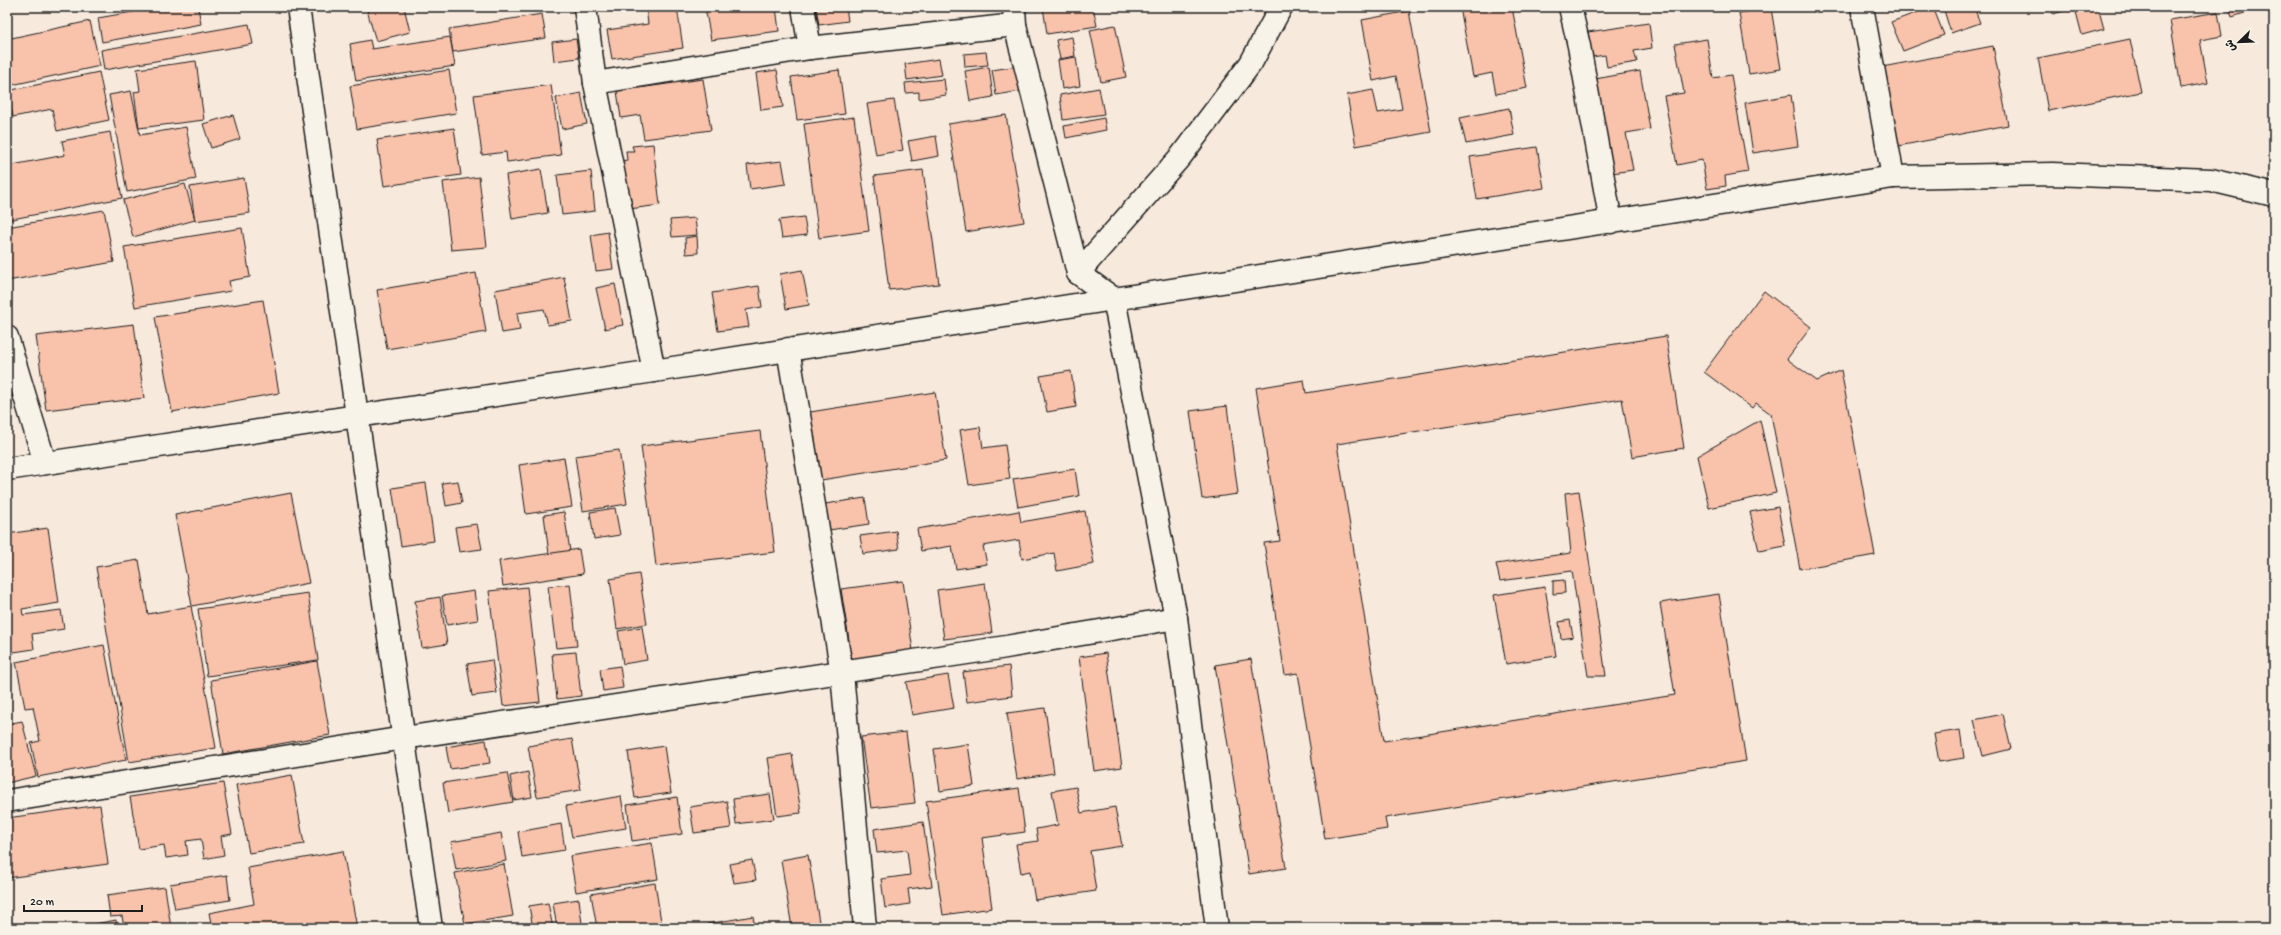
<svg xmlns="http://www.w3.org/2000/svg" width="2281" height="935" font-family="'Gochi Hand','Playpen Sans Arabic',sans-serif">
<rect width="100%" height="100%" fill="#f7e9dc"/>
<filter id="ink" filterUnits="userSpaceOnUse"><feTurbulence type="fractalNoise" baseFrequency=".025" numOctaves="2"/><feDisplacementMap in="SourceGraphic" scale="8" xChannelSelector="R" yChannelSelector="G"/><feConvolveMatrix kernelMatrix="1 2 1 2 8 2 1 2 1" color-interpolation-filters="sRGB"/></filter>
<g filter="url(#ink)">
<g fill="#f8c2ab" stroke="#1c1c1c">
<path d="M 161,7 L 198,7 L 201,24 L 102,42 L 98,18 Z"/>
<path d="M 366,7 L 404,7 L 410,32 L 376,41 Z"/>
<path d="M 646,7 L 677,7 L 683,48 L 612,59 L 607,30 L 648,24 Z"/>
<path d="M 705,7 L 776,7 L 779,31 L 711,40 Z"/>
<path d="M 816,7 L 846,7 L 848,21 L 819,25 Z"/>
<path d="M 919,7 L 940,7 L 920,10 Z"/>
<path d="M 1043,7 L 1093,7 L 1097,26 L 1047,34 Z"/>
<path d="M 1460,7 L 1512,7 L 1527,88 L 1496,94 L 1492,73 L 1473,77 Z"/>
<path d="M 1931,7 L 1933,7 L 1944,35 L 1903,51 L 1891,22 Z"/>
<path d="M 1943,7 L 1974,7 L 1980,23 L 1951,33 Z"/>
<path d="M 2051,7 L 2098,7 L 2104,29 L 2082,35 L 2075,8 L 2053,14 Z"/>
<path d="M 2229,7 L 2253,7 L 2254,10 L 2232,17 Z"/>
<path d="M 1771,8 L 1781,69 L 1749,74 L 1739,13 Z"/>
<path d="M 1409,11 L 1431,132 L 1356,146 L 1347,95 L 1373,90 L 1378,113 L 1402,109 L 1396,76 L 1373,81 L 1362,20 Z"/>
<path d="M 2218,12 L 2222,36 L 2200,40 L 2208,83 L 2181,88 L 2170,20 Z"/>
<path d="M 542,14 L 546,38 L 453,52 L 449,29 Z"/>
<path d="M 90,21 L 100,66 L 7,86 L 7,39 Z"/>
<path d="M 1649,23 L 1652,48 L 1634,51 L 1637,62 L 1607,67 L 1605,55 L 1592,57 L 1588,32 Z"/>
<path d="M 249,24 L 253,44 L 104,70 L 101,50 Z"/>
<path d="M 1115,25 L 1126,77 L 1101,82 L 1090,30 Z"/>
<path d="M 450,37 L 455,66 L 356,81 L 350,44 L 370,40 L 372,49 Z"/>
<path d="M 1072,37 L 1075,56 L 1060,59 L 1056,40 Z"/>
<path d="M 576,39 L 579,58 L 554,61 L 552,42 Z"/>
<path d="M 1707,39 L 1713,78 L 1731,75 L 1748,172 L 1725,176 L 1726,186 L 1707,189 L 1702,160 L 1677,165 L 1664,96 L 1684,93 L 1675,44 Z"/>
<path d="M 2130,39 L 2141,92 L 2048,111 L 2038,58 Z"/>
<path d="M 1993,46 L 2008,125 L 1893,147 L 1877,68 Z"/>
<path d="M 986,52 L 988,65 L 965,67 L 964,54 Z"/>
<path d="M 1076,57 L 1080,86 L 1062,89 L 1058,60 Z"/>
<path d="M 939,59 L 942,75 L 907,80 L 905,64 Z"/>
<path d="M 196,61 L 204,120 L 139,128 L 134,92 L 140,91 L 137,69 Z"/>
<path d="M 1018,66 L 1021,91 L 996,95 L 992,70 Z"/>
<path d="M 989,67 L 993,97 L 970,101 L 965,71 Z"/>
<path d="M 449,70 L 456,113 L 357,129 L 350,86 Z"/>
<path d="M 777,70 L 783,107 L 761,110 L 756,73 Z"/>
<path d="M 839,70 L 845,114 L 797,120 L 791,77 Z"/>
<path d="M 1640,71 L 1650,129 L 1626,133 L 1633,170 L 1612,173 L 1595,79 Z"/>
<path d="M 99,72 L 109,120 L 57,131 L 52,109 L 13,117 L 7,91 Z"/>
<path d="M 703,79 L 711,130 L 644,139 L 640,115 L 621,118 L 617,91 Z"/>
<path d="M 944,79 L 946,95 L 919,99 L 919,92 L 906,93 L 905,83 Z"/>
<path d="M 551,85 L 561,155 L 507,162 L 506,152 L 482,155 L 474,95 Z"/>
<path d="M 1099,88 L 1104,114 L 1063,120 L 1060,95 Z"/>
<path d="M 131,91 L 140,135 L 186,127 L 196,179 L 127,192 L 109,95 Z"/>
<path d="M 581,93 L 587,124 L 562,129 L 556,98 Z"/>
<path d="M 1791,95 L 1798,146 L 1753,153 L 1745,103 Z"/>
<path d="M 894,100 L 903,150 L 876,155 L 867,104 Z"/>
<path d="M 1509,108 L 1514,135 L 1466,144 L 1460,118 Z"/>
<path d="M 233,115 L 240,139 L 211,148 L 203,124 Z"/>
<path d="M 1006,115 L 1024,222 L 966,232 L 948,124 Z"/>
<path d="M 854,117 L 869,231 L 819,238 L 804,124 Z"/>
<path d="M 1104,118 L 1106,130 L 1066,138 L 1064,126 Z"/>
<path d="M 454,128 L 461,175 L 384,186 L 377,140 Z"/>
<path d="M 110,132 L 122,198 L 7,220 L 7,166 L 65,155 L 62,141 Z"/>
<path d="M 936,136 L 939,156 L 912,161 L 908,141 Z"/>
<path d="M 653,144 L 660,205 L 629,209 L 622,161 L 627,160 L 626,151 L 634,151 L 632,146 Z"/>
<path d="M 1537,147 L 1544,188 L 1477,199 L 1470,157 Z"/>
<path d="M 782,161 L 786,184 L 750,189 L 747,165 Z"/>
<path d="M 541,169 L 548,213 L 512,219 L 506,175 Z"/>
<path d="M 923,170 L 939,284 L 889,290 L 874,176 Z"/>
<path d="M 591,171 L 595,211 L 562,215 L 557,175 Z"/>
<path d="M 479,177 L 487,247 L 451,250 L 443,182 Z"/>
<path d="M 244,178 L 250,213 L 195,221 L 190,187 Z"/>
<path d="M 185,184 L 195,220 L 133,237 L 123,200 Z"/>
<path d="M 104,210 L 114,262 L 7,281 L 7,227 Z"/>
<path d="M 804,217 L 807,235 L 782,238 L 779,220 Z"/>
<path d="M 695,218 L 697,235 L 672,237 L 670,220 Z"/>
<path d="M 242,228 L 250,277 L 229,281 L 231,291 L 135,307 L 124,247 Z"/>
<path d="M 608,232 L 613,269 L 596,271 L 591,235 Z"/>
<path d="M 697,236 L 698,253 L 686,254 L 685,238 Z"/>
<path d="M 802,270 L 809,305 L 786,309 L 780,274 Z"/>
<path d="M 476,273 L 486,332 L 387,349 L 377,290 Z"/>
<path d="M 564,277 L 572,321 L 548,325 L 544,309 L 517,313 L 520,330 L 502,333 L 495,290 Z"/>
<path d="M 615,284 L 623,325 L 605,329 L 596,288 Z"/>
<path d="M 759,286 L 762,307 L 746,310 L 749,327 L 718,331 L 712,293 Z"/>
<path d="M 1764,291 L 1811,327 L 1787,359 L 1817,381 L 1841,370 L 1875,555 L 1800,569 L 1771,414 L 1756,403 L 1752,408 L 1704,372 Z"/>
<path d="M 263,300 L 279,393 L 172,412 L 155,317 Z"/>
<path d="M 134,324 L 144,398 L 46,410 L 36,336 Z"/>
<path d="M 1666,336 L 1684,448 L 1632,457 L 1622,399 L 1337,444 L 1384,741 L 1675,695 L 1660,603 L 1719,594 L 1746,761 L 1385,818 L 1387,829 L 1325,839 L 1298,673 L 1285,675 L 1264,543 L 1280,541 L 1256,388 L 1304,380 L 1306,393 Z"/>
<path d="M 1071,371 L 1076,407 L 1047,412 L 1040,376 Z"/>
<path d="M 935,392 L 946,460 L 815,481 L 804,413 Z"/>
<path d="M 1227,406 L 1238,494 L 1202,499 L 1190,411 Z"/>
<path d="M 1760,420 L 1776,493 L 1709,508 L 1697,456 Z"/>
<path d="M 980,427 L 983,448 L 1005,445 L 1010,479 L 969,485 L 960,430 Z"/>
<path d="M 760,431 L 775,552 L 656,566 L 641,446 Z"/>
<path d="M 619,450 L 627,504 L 583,511 L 575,456 Z"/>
<path d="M 564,458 L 572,507 L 526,514 L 519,465 Z"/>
<path d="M 1075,469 L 1079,496 L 1018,507 L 1013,479 Z"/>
<path d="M 458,481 L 462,503 L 446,506 L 442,483 Z"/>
<path d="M 426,483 L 434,541 L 401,546 L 392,488 Z"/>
<path d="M 1579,491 L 1606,676 L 1588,676 L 1572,571 L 1500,581 L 1496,564 L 1571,553 L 1565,493 Z"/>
<path d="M 291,493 L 309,583 L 192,606 L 175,515 Z"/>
<path d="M 865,498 L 869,524 L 829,530 L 825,504 Z"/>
<path d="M 1778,507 L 1785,546 L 1759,551 L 1750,512 Z"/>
<path d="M 615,508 L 620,535 L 594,539 L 590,512 Z"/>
<path d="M 1019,511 L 1021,522 L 1085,511 L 1094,564 L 1057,571 L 1054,553 L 1022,559 L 1019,540 L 983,546 L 987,564 L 956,569 L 952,546 L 921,551 L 917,529 Z"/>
<path d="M 564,512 L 570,551 L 549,554 L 544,515 Z"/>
<path d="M 477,524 L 482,549 L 459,552 L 455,527 Z"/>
<path d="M 48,528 L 59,603 L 22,609 L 23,615 L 61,610 L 64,629 L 32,634 L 34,649 L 7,653 L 7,534 Z"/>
<path d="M 896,531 L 899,549 L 863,554 L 860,536 Z"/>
<path d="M 579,549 L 583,574 L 503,586 L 499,561 Z"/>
<path d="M 139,560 L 148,614 L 191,606 L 216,748 L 129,762 L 96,567 Z"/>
<path d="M 639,574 L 647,624 L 617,629 L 610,579 Z"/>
<path d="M 1564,580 L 1565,593 L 1553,594 L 1553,581 Z"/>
<path d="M 903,581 L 913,651 L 852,659 L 841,589 Z"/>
<path d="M 985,583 L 992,633 L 944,639 L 937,590 Z"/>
<path d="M 570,584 L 577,646 L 556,648 L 548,586 Z"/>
<path d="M 527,587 L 540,702 L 503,706 L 489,591 Z"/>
<path d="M 1545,587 L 1556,656 L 1506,664 L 1494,595 Z"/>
<path d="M 474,591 L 478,620 L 447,625 L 442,596 Z"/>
<path d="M 308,593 L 318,660 L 207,676 L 198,609 Z"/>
<path d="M 440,597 L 447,644 L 422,648 L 415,601 Z"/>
<path d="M 1570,620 L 1573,637 L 1561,639 L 1559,622 Z"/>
<path d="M 642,627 L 647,660 L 623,664 L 618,631 Z"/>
<path d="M 104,645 L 126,760 L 38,777 L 31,743 L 40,741 L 33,707 L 25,708 L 16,662 Z"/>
<path d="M 576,652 L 581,696 L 557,699 L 552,654 Z"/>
<path d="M 1106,653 L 1122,767 L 1094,771 L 1079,657 Z"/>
<path d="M 1251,659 L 1286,868 L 1249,874 L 1215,665 Z"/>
<path d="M 492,660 L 497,693 L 472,696 L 467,664 Z"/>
<path d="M 317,661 L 330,735 L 223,754 L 211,680 Z"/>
<path d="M 620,666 L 623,688 L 603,691 L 600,669 Z"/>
<path d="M 1009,666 L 1012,696 L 967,702 L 963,672 Z"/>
<path d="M 948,675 L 954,708 L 912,715 L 906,682 Z"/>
<path d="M 1045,708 L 1054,773 L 1017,779 L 1007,713 Z"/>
<path d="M 2003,714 L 2011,749 L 1983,756 L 1974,720 Z"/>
<path d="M 22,721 L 36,776 L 7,783 L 7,724 Z"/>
<path d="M 1960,730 L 1964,758 L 1939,762 L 1934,734 Z"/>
<path d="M 906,732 L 915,803 L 871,808 L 861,737 Z"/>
<path d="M 572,739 L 581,790 L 537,797 L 528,746 Z"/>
<path d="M 486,740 L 490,763 L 450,769 L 446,747 Z"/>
<path d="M 968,744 L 974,786 L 940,791 L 934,749 Z"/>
<path d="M 664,746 L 671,793 L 635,798 L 628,752 Z"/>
<path d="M 792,754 L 801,813 L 777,816 L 768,758 Z"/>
<path d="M 528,772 L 532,797 L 514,800 L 510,776 Z"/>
<path d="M 507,773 L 513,802 L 448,813 L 443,783 Z"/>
<path d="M 292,775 L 304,844 L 249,853 L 236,785 Z"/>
<path d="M 223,783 L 232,834 L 221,836 L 224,855 L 204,859 L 201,839 L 186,841 L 188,855 L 166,858 L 164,845 L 139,849 L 130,797 Z"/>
<path d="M 1076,787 L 1081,813 L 1115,807 L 1122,846 L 1090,851 L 1096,891 L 1035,900 L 1030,871 L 1021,873 L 1016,844 L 1038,841 L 1036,829 L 1058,825 L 1052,791 Z"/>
<path d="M 1019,788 L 1025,832 L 982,838 L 992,908 L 943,915 L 926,801 Z"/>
<path d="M 770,794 L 774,819 L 736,824 L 733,799 Z"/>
<path d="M 621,796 L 626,828 L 572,837 L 566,806 Z"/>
<path d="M 677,797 L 682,834 L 632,841 L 627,805 Z"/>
<path d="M 727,801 L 731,828 L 694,833 L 690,807 Z"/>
<path d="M 100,805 L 108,864 L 7,878 L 7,818 Z"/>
<path d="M 923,822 L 932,886 L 908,889 L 910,904 L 885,908 L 881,879 L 910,875 L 907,850 L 877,853 L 874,829 Z"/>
<path d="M 561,824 L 565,850 L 522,857 L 518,832 Z"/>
<path d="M 501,833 L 506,861 L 456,870 L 451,842 Z"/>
<path d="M 652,843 L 658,879 L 576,892 L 570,856 Z"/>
<path d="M 343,851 L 357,928 L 212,928 L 209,913 L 254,904 L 248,868 Z"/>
<path d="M 808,855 L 820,928 L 792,928 L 781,860 Z"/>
<path d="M 752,860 L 756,880 L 734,883 L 730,864 Z"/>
<path d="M 504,864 L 513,916 L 465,924 L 455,873 Z"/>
<path d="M 227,875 L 230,900 L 175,909 L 170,884 Z"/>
<path d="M 655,883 L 662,928 L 597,928 L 591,894 Z"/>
<path d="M 165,887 L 171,928 L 124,928 L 122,916 L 110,917 L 107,895 Z"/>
<path d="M 579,899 L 582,924 L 557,928 L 553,903 Z"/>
<path d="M 548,903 L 553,928 L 533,928 L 529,906 Z"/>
<path d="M 753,916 L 755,928 L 707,928 L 707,924 Z"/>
<path d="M 116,920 L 117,928 L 74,928 Z"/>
<path d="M 529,924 L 530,928 L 504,928 Z"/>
</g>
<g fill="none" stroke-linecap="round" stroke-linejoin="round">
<g stroke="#1c1c1c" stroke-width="25">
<g id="minor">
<path d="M 298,7 L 431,928"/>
<path d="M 585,7 L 595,83 L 654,371"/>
<path d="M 803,7 L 810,48"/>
<path d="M 1014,7 L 1015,25 L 1078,273 L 1114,299 L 1176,618 L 1217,928"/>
<path d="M 1570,7 L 1579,46 L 1611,222"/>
<path d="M 1862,7 L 1893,177"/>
<path d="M 595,83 L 810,48 L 1015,25"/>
<path d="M 1078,273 L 1181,156 L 1251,63 L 1281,7"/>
<path d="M 7,337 L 45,463"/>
<path d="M 788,349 L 842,673 L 865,928"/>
<path d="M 7,469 L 654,371 L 1893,177 L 2052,174 L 2211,180 L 2274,195"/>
<path d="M 7,801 L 404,738 L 1000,648 L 1176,618"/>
</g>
</g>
<use href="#minor" stroke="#f7f3e8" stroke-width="22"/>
</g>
</g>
<rect width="2281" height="935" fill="none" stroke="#f7f3e8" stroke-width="24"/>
<rect x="12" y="12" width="2257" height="911" fill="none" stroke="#1c1c1c" stroke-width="1.5" filter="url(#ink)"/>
<g transform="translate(2239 42) rotate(247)" stroke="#f7f3e8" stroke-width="3" paint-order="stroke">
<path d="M0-3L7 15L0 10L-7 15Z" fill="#1c1c1c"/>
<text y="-6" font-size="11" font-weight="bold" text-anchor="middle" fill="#1c1c1c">ش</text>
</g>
<path d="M24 905v6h118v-6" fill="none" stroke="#1c1c1c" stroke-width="2"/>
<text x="30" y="905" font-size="12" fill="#1c1c1c" stroke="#f7f3e8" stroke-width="3" paint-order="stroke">20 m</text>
</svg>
